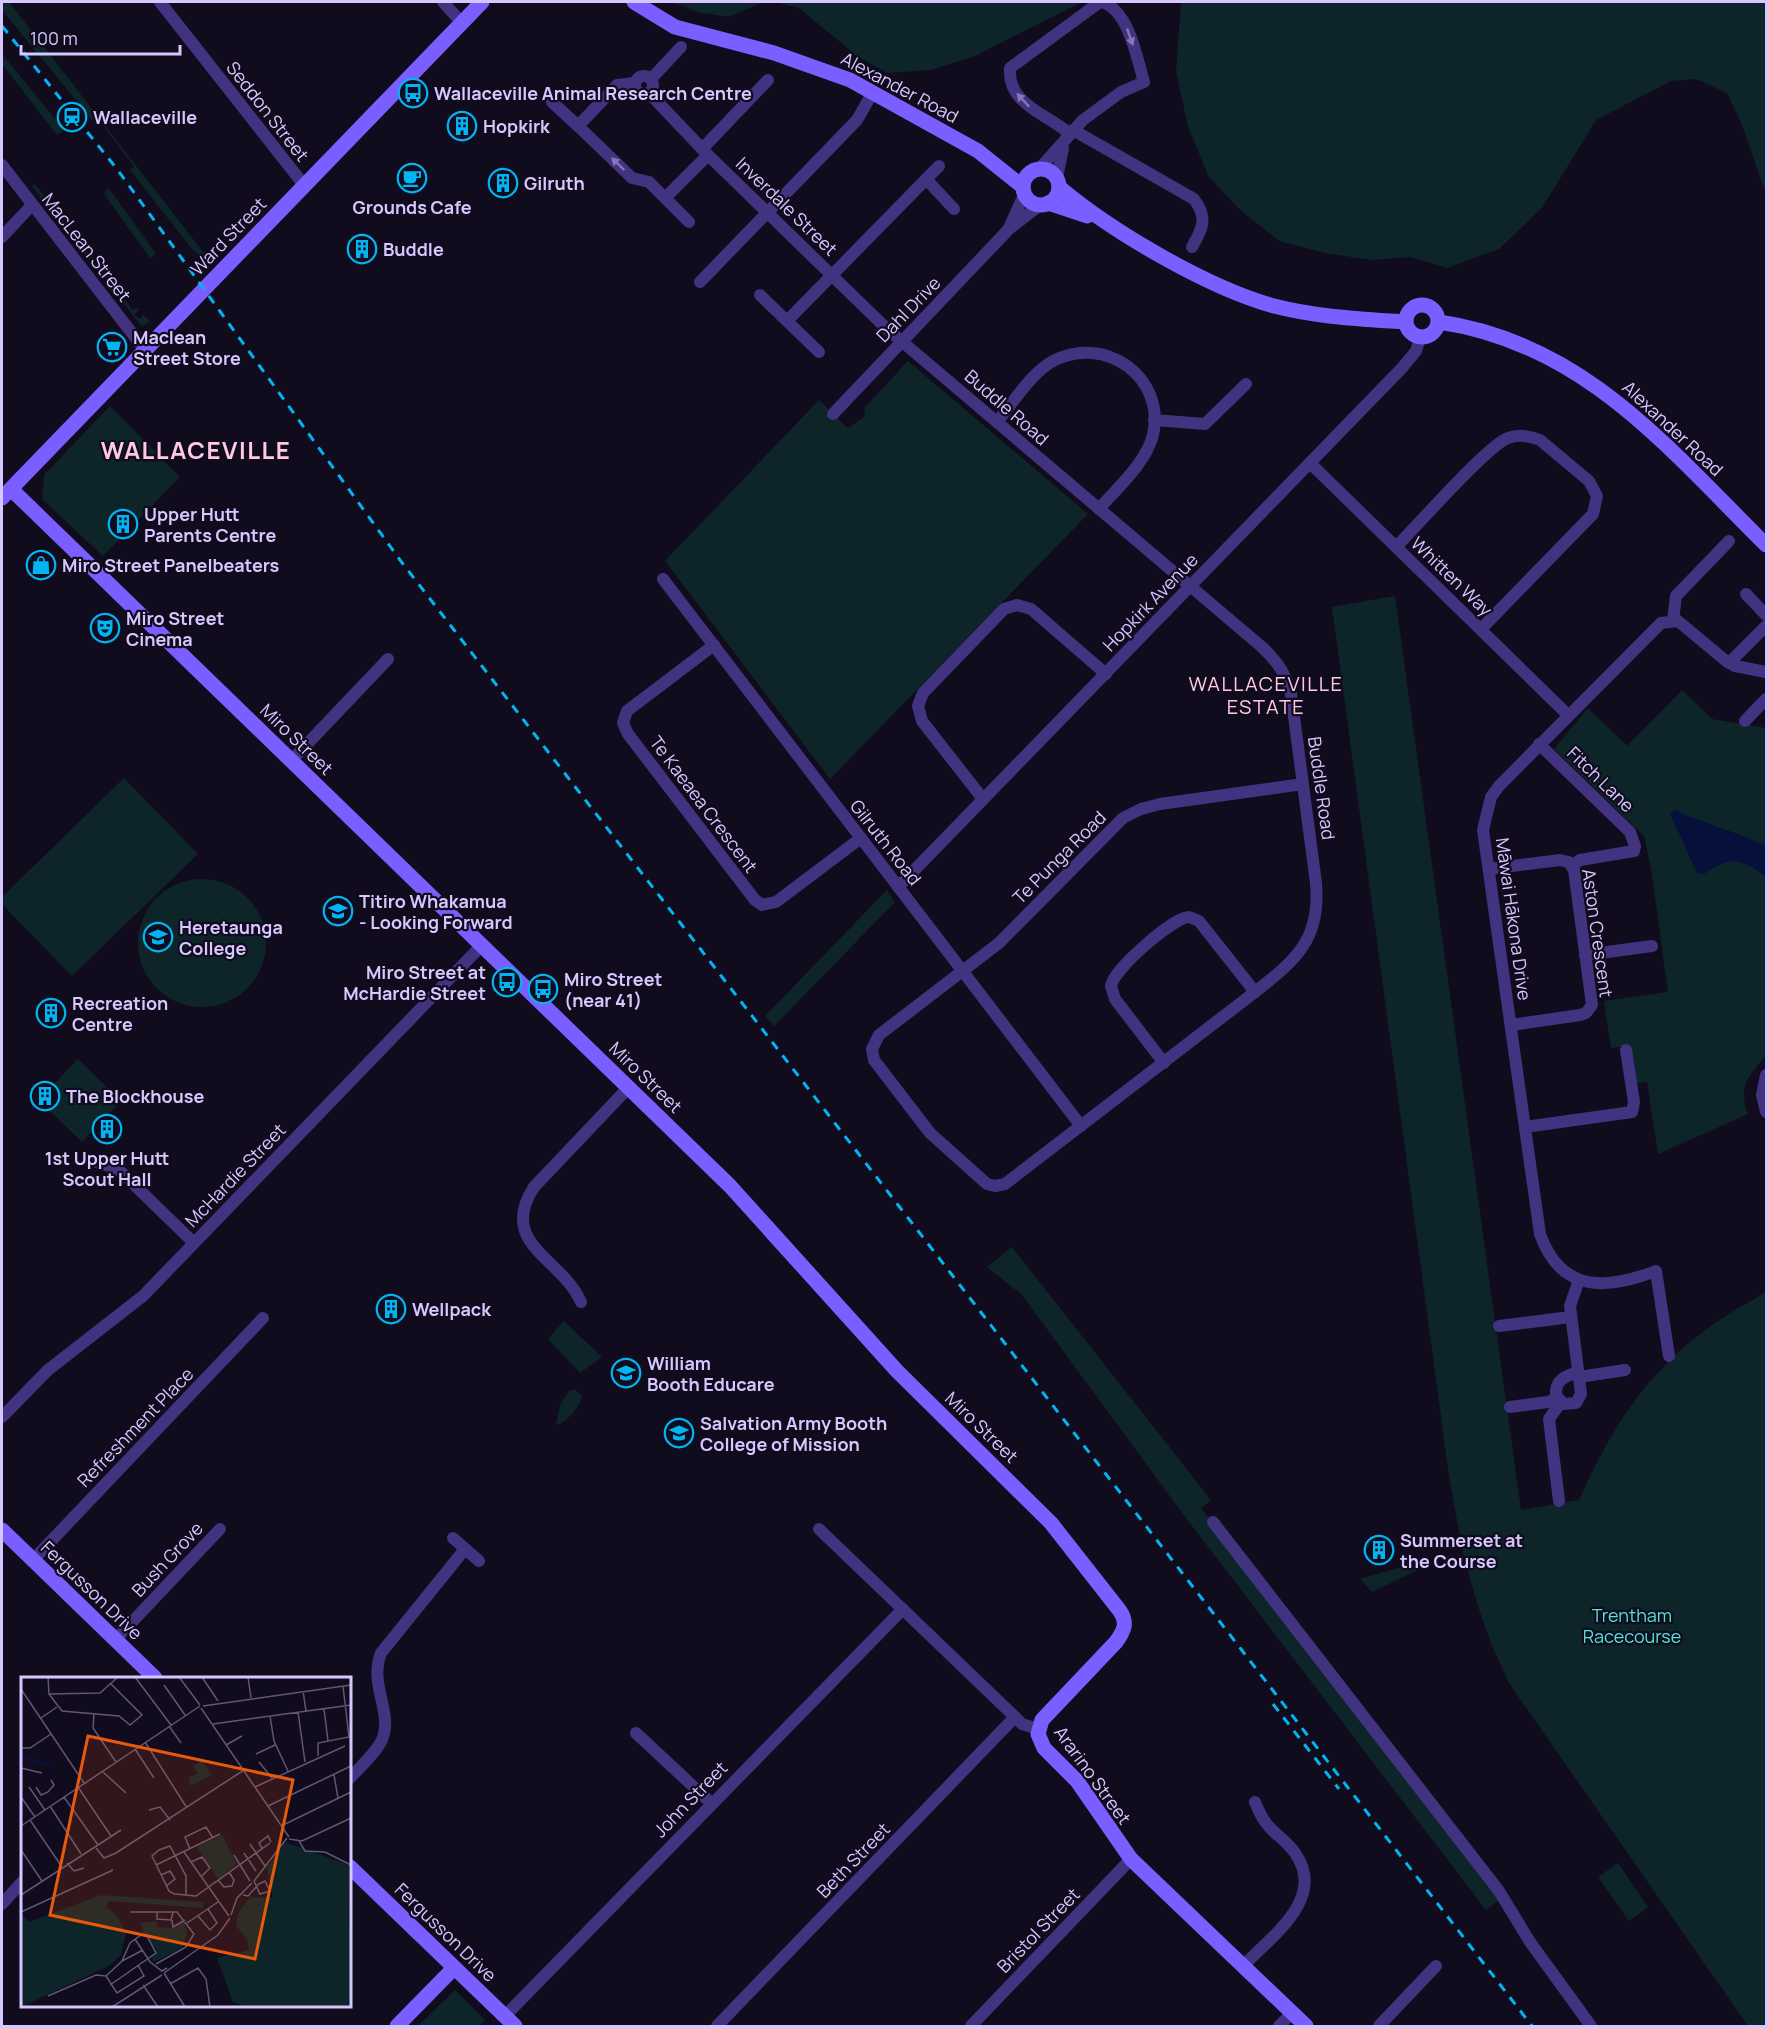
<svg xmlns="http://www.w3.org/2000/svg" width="1768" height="2028" font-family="Manrope,sans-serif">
<rect width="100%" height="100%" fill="#110b1e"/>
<g fill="#0d2528">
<path d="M 2,2 L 9,2 L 207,257 L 204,260 L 192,249 L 130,170 L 134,166 L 101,123 L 97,126 L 2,10 Z"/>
<path d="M 673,2 L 763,2 L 729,17 L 697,12 Z"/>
<path d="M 775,2 L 1082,2 L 975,56 L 931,70 L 887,73 L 857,56 L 799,8 Z"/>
<path d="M 1181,2 L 1766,2 L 1766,194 L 1742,125 L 1727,93 L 1696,79 L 1671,81 L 1596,120 L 1542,208 L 1499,249 L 1447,268 L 1411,257 L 1372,260 L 1325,253 L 1279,241 L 1239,209 L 1209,177 L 1188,127 L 1176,71 Z"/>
<path d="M 2,54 L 64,130 L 57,135 L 2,64 Z"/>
<path d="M 35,184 L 133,310 L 140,307 L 135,315 L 140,319 L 143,315 L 150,321 L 142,327 L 139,323 L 32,186 Z"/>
<path d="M 108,187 L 156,254 L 150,258 L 104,194 Z"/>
<path d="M 908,361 L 1088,514 L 830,779 L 665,561 L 819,400 L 848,428 L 865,416 L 864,409 L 867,405 Z"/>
<path d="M 110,406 L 180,477 L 103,556 L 42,499 L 44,475 Z"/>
<path d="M 1395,596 L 1521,1510 L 1579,1500 C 1611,1429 1646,1372 1711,1326 C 1728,1313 1748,1303 1766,1292 L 1766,2026 L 1748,2026 L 1509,1683 L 1492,1646 L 1478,1606 L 1464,1558 L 1449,1476 L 1332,607 Z"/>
<path d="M 1682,690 L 1712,719 L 1766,728 L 1766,1056 C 1748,1075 1738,1088 1748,1114 L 1658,1154 L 1647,1082 L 1636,1083 L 1630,1045 L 1611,1048 L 1604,1001 L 1668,992 L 1651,868 L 1644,836 L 1554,749 L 1588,708 L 1627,746 Z"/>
<path d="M 124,778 L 198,854 L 72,976 L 2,904 L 2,897 Z"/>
<circle cx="202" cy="943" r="64"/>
<path d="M 887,890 L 895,902 L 774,1026 L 765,1016 Z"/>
<path d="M 78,1059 L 121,1101 L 82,1142 L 39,1100 Z"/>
<path d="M 1012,1247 L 1211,1500 L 1201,1508 L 1499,1900 L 1486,1910 L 1183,1514 L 1022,1295 L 987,1267 Z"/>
<path d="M 564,1321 L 602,1357 L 580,1373 L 548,1339 Z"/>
<path d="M 575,1389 L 582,1397 C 579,1407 568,1421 558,1425 L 556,1423 L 561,1403 L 569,1391 Z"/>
<path d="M 1419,1562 L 1422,1568 L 1372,1592 L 1360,1579 Z"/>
<path d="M 1618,1863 L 1648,1907 L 1629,1921 L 1598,1877 Z"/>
<path d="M 455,1990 L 485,2020 L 480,2026 L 418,2026 Z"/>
</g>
<path fill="#06113b" d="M 1675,810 C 1704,824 1736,831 1766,846 L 1766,877 C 1742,858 1730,856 1704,874 L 1697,873 L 1670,814 Z"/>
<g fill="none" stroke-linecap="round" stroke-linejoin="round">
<g stroke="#41337f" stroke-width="12">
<path d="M 160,2 L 304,185"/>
<path d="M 443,2 L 462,23"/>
<circle cx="644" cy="85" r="9"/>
<path d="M 651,79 L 681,47"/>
<path d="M 635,83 L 617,85 L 578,126 L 632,178 L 649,182 L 665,198 L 708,155"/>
<path d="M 649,93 L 708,155 L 886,328 L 1262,647 C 1277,661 1286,674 1291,694 L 1316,883 C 1321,939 1296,960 1255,992 L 1005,1184 L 995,1186 L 987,1184 L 930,1133 L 874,1060 L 872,1049 L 879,1035 L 999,943 L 1123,818 L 1141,809 L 1160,804 L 1303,784"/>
<path d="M 552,102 L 578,126"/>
<path d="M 1073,130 L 1194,199 C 1208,218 1203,228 1192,247"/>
<path d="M 1070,134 C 1048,114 1007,105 1010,68 L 1100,2"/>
<path d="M 702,149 L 768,80"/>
<path d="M 2,165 L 145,350"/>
<path d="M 1040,168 L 1083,120 L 1121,92 L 1144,82 C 1137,59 1129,10 1102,2"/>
<path d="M 1057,178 L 1063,148"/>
<path d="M 926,179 L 954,209"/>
<path d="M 665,198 L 689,222"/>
<path d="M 1009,228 L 1024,195"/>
<path d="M 2,237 L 32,205"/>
<path d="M 700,282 L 857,120 L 873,92"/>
<path d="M 760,295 L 819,352"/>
<path d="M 787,321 L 939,166"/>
<path d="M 833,414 L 1009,229 L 1040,205"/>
<path d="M 1154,420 L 1205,424 L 1246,384"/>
<path d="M 997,422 C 1013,403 1031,373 1053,361 C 1105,334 1166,377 1153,435 C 1146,463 1117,488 1099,509"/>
<path d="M 1310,463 L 1568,715"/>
<path d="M 1396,547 C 1416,527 1488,445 1508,438 C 1519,434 1530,436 1540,440 L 1589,481 L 1597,496 L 1593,514 L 1481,629"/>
<path d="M 663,579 L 1081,1126"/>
<path d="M 1746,594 L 1766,615"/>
<path d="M 1673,621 L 1676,596 L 1729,541"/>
<path d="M 714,645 L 627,711 L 623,723 L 628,734 L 755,900 L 762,905 L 776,902 L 861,838"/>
<path d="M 1729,663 L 1766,626"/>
<path d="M 1745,721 L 1766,699"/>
<path d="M 1539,744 L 1630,832 L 1635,846 L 1634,851 L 1580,860 L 1573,865"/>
<path d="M 292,760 L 388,659"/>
<path d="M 983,799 L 922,721 L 918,706 L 923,693 L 1004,609 L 1017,605 L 1031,609 L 1106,674"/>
<path d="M 1489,869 L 1560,860 L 1569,862 L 1574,870 L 1592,1005 L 1586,1013 L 1580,1015 L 1511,1025"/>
<path d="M 898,887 L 1402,368 L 1416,351 L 1420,338"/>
<path d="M 1585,955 L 1652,946"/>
<path d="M 1164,1063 L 1115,999 L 1111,986 C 1113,970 1172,918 1189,917 L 1199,921 L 1255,992"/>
<path d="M 1766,1075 L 1762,1095 L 1766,1112"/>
<path d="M 1525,1127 L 1632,1112 L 1634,1102 L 1626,1050"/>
<path d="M 97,1162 L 118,1169 L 194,1243"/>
<path d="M 581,1302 C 562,1258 497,1244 534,1187 L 629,1087"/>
<path d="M 1499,1326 L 1571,1317"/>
<path d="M 1669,1356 L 1656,1271 C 1606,1290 1561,1293 1540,1234 L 1483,830 L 1491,797 L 1499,786 L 1661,623 L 1678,621 L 1726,661 L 1735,666 L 1766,672"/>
<path d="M 1578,1372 C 1565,1376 1555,1380 1556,1395 L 1563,1404 L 1576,1403 L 1581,1394 L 1570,1306 L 1579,1280"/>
<path d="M 1579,1377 L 1625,1370"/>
<path d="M 1510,1407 L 1548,1402 L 1557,1398"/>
<path d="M 2,1417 L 48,1370 L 143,1296 L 482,945"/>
<path d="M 1559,1501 L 1549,1419 L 1561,1402"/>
<path d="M 1213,1522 L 1499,1891 L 1530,1942 L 1591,2026"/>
<path d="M 819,1529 L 1015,1717 L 1022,1724 L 1038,1729"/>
<path d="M 453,1538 L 479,1561"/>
<path d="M 33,1560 L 263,1318"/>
<path d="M 115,1640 L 220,1529"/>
<path d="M 636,1733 L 711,1803"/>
<path d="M 350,1778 C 360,1767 373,1756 381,1742 C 395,1714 368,1686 381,1653 L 465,1549"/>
<path d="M 2,1904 L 22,1882"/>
<path d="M 1243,1966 C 1272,1936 1327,1898 1295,1853 C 1287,1841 1274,1834 1266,1823 C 1261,1817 1258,1809 1255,1802"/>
<path d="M 505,2016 L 903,1609"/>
<path d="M 717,2026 L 1015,1717"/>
<path d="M 971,2026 L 1131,1859"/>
<path d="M 1279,2026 L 1292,2013"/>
<path d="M 1379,2026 L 1436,1966"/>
</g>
<g stroke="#7b5eff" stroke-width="15">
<path d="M 634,2 L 675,27 L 774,53 L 850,80 L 978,151 L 1023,187"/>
<circle cx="1041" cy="187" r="18"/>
<path d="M 1059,187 C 1111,231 1208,288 1274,306 C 1316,317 1362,319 1405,322"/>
<path d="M 1048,203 L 1087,216"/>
<circle cx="1422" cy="321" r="16"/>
<path d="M 1439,322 C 1584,343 1668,448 1766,545"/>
<path d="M 11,489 L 730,1186 L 897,1371 L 1051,1523 L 1120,1611 C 1128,1623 1124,1631 1116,1642 L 1042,1720 L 1038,1734 L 1044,1748 L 1077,1781 L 1131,1859 L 1306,2026"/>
<path d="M 2,498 L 482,2"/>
<path d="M 2,1530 L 155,1678"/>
<path d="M 350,1867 L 515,2026"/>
<path d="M 397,2026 L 454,1968"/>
</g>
<g stroke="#00b5f2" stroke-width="3" stroke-dasharray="9 8" stroke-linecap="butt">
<path d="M 2,26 L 117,169 L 400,560 L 1532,2026"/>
<path d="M 1273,1704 L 1339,1789"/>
</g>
</g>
<defs><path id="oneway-solid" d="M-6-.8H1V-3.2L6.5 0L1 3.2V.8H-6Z" transform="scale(1.5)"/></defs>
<g fill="#8476b9">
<use href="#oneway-solid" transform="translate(1130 37) rotate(71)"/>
<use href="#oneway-solid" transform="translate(1023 100) rotate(-133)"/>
<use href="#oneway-solid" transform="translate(618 164) rotate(-136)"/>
</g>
<defs>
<g id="bus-ring" transform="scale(1.5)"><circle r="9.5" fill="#110b1e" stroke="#00b5f2" stroke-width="1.5"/><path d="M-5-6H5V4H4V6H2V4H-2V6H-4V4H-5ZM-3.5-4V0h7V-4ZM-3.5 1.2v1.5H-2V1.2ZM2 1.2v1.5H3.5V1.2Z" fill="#00b5f2"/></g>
<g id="station-ring" transform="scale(1.5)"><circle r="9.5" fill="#110b1e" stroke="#00b5f2" stroke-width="1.5"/><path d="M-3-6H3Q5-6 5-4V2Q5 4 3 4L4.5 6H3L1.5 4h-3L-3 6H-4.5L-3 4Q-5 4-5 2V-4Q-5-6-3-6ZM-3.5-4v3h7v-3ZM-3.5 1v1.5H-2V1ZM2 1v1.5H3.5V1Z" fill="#00b5f2"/></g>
<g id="building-ring" transform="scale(1.5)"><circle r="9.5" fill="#110b1e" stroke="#00b5f2" stroke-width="1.5"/><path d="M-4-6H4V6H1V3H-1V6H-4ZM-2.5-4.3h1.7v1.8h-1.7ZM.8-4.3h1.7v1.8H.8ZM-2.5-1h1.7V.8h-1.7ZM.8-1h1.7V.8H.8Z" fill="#00b5f2"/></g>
<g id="cafe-ring" transform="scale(1.5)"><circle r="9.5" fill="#110b1e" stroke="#00b5f2" stroke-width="1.5"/><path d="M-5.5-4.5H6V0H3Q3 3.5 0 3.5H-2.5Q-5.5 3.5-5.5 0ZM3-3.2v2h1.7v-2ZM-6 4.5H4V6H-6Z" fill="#00b5f2"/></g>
<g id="supermarket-ring" transform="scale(1.5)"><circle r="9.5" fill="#110b1e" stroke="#00b5f2" stroke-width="1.5"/><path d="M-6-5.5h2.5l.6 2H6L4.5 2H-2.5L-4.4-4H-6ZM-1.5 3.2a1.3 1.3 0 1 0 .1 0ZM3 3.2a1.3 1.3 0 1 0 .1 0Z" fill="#00b5f2"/></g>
<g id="shop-ring" transform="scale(1.5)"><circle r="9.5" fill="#110b1e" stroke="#00b5f2" stroke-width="1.5"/><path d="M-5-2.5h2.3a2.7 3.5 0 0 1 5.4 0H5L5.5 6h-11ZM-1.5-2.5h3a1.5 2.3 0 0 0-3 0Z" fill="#00b5f2"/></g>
<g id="theatre-ring" transform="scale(1.5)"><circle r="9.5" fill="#110b1e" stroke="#00b5f2" stroke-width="1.5"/><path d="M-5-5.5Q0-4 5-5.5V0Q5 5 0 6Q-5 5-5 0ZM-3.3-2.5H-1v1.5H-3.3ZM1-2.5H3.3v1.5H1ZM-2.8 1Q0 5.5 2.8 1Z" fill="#00b5f2"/></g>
<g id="school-ring" transform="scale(1.5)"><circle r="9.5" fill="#110b1e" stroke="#00b5f2" stroke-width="1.5"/><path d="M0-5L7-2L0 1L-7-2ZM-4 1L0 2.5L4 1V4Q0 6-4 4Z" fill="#00b5f2"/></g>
<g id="university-ring" transform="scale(1.5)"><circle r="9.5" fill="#110b1e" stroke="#00b5f2" stroke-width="1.5"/><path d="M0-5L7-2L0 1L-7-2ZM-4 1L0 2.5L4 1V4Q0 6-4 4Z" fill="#00b5f2"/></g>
</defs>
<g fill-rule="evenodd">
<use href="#bus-ring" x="413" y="93"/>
<use href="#station-ring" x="72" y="117"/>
<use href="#building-ring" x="462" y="126"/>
<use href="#cafe-ring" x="412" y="178"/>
<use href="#building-ring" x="503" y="183"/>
<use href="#building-ring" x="362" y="249"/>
<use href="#supermarket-ring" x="112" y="347"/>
<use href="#building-ring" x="123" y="524"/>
<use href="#shop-ring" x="41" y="565"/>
<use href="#theatre-ring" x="105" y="628"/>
<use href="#school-ring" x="338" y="911"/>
<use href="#school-ring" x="158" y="937"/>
<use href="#bus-ring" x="507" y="982"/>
<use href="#bus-ring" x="543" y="989"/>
<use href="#building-ring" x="51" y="1013"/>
<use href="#building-ring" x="45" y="1096"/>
<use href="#building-ring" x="107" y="1129"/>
<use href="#building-ring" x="391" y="1309"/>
<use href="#school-ring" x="626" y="1373"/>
<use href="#university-ring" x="679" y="1433"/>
<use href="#building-ring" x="1379" y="1550"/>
</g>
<g text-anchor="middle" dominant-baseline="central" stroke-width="4.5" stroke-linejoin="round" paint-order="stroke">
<g font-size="18" fill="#d6c7ff" stroke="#110b1e">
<text transform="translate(900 87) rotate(28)">Alexander Road</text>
<text transform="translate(268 111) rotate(52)">Seddon Street</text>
<text transform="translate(787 206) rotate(44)">Inverdale Street</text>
<text transform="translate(228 236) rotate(-46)">Ward Street</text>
<text transform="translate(87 247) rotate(52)">MacLean Street</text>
<text transform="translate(908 309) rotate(-46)">Dahl Drive</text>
<text transform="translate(1007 407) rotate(41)">Buddle Road</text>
<text transform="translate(1673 428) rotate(43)">Alexander Road</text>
<text transform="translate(1452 576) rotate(44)">Whitten Way</text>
<text transform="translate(1150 602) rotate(-46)">Hopkirk Avenue</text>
<text transform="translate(297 739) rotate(44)">Miro Street</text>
<text transform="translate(1601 779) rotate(44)">Fitch Lane</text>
<text transform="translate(1322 788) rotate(82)">Buddle Road</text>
<text transform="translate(704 804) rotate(53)">Te Kaeaea Crescent</text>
<text transform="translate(886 842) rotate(52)">Gilruth Road</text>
<text transform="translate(1059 857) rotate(-45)">Te Punga Road</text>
<text transform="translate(1514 919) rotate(82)">Māwai Hākona Drive</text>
<text transform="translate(1598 933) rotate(82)">Aston Crescent</text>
<text transform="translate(646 1077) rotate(44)">Miro Street</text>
<text transform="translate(235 1175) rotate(-46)">McHardie Street</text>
<text transform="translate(135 1427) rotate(-46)">Refreshment Place</text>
<text transform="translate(982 1427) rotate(44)">Miro Street</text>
<text transform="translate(167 1559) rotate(-47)">Bush Grove</text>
<text transform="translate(92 1590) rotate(44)">Fergusson Drive</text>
<text transform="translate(1093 1775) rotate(54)">Ararino Street</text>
<text transform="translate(690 1799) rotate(-46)">John Street</text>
<text transform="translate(853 1860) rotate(-46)">Beth Street</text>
<text transform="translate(1038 1930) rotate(-46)">Bristol Street</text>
<text transform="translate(446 1932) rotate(44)">Fergusson Drive</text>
</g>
<g font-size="18" font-weight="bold" fill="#d6c7ff" stroke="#110b1e" text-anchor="start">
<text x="434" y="93">Wallaceville Animal Research Centre</text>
<text x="93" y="117">Wallaceville</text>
<text x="483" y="126">Hopkirk</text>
<text x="524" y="183">Gilruth</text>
<text x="412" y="207" text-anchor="middle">Grounds Cafe</text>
<text x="383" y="249">Buddle</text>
<text x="133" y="337">Maclean<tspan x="133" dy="21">Street Store</tspan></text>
<text x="144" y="514">Upper Hutt<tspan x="144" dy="21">Parents Centre</tspan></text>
<text x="62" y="565">Miro Street Panelbeaters</text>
<text x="126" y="618">Miro Street<tspan x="126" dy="21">Cinema</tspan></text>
<text x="359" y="901">Titiro Whakamua<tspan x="359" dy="21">- Looking Forward</tspan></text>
<text x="179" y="927">Heretaunga<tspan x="179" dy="21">College</tspan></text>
<text x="486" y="972" text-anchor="end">Miro Street at<tspan x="486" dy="21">McHardie Street</tspan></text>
<text x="564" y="979">Miro Street<tspan x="564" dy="21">(near 41)</tspan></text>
<text x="72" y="1003">Recreation<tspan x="72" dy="21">Centre</tspan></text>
<text x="66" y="1096">The Blockhouse</text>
<text x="107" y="1158" text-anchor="middle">1st Upper Hutt<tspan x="107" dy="21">Scout Hall</tspan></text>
<text x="412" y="1309">Wellpack</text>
<text x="647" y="1363">William<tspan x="647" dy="21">Booth Educare</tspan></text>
<text x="700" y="1423">Salvation Army Booth<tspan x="700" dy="21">College of Mission</tspan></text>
<text x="1400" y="1540">Summerset at<tspan x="1400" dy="21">the Course</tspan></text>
</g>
<g font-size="18" fill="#4ee4d6" stroke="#110b1e">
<text x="1632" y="1615">Trentham<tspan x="1632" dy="21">Racecourse</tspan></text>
</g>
<g font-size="20" letter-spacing="1.5" fill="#ffc9e3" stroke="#110b1e">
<text x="1266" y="683">WALLACEVILLE<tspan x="1266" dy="23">ESTATE</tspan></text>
</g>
<g font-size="24" font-weight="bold" letter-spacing="1.5" fill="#ffc9e3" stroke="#110b1e">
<text x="196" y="449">WALLACEVILLE</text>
</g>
</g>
<g transform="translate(21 1677)">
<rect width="330" height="330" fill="#110b1e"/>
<path d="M 181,83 L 191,98 L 170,109 L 167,100 L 177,97 L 172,89 ZM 201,158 L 216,187 L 197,202 L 176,170 ZM 264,165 L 328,188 L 330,330 L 225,330 L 212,325 L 196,281 L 228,273 L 226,262 L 215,249 L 217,236 L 228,221 L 252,220 L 246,191 ZM 80,218 L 182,225 L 182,231 L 87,224 L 86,230 L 98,242 L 105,257 L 100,278 L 88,289 L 0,330 L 0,236 L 8,245 ZM 136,244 L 136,250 L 152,251 L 163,244 L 166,258 L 161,271 L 133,285 L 130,282 L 136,273 L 122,256 L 120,246 Z" fill="#0d2528"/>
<path fill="none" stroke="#06113b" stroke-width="3" d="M 0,81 L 34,89"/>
<path fill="none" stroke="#605678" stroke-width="1.5" d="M 27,0 L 28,17 L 41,34 L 98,39 L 109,48 L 121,38 L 90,7M 114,0 L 150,48M 158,0 L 179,28M 181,0 L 197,24M 227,0 L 230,21M 143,8 L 164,38M 0,12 L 63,106M 282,14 L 285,34M 28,17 L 79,16 L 97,0M 182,29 L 330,8M 180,31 L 268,160M 303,32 L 307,64M 277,35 L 284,85M 73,37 L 72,51 L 95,85M 249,39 L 253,64 L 267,94M 20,41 L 36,30M 192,47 L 330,28M 148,49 L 160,66M 124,65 L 166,131M 205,68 L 221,59M 0,71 L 9,71 L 30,57M 114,72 L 133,101M 235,77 L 254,68M 297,79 L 297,66 L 328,60 L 322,9M 238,85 L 251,101M 0,91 L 21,96M 81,94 L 105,116M 313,98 L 317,121M 8,110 L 24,133M 15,110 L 20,118 L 27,115 L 33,108 L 30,103M 57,110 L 90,159M 234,110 L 324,69M 0,120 L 14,140M 43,120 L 77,168M 29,129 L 60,177M 247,129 L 330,89M 128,133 L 139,130 L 149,143M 9,143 L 41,190M 0,149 L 179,29M 260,149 L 330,115M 268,162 L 281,164 L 330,141M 278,164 L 284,174 L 304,175 L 330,188M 229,167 L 244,189M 75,171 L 83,181 L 95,176 L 223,93M 241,171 L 238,166 L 247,159 L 250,165M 169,172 L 164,160 L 185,150 L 192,161M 0,173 L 21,204M 163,175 L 208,239M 223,176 L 235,194M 213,178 L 229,204M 170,185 L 181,180 L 189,191 L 180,200M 46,186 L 53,194 L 63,191M 135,188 L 199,157M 140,198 L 149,194 L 154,202 L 145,209M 197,203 L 203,210 L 211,209 L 213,203 L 208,195M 233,204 L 266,161M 233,204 L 239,217 L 249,214 L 244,204 L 236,208M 0,218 L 100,153M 165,218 L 165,199 L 149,169 L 138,173 L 131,179 L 148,214 L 153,217 L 155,217 L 174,219 L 175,219 L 249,166M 222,218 L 227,219 L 236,209M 136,234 L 136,242 L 150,243 L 152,235M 0,235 L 92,193M 109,235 L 156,235 L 173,257 L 165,270 L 135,287M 210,238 L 216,221 L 231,206M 177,239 L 189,253 L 196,246 L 187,232M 151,243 L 152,250 L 164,243M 166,246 L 197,225M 114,262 L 129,285 L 141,294 L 146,291M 101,284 L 122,273M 143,296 L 197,258 L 209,241M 143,296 L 164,330M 85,299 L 101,284 L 109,266 L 120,258 L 126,259 L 135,276 L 89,308M 85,299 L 96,316 L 123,299 L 117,288M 149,307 L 177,291 L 185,302 L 189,330M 122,308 L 137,330M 27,319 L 75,298 L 85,299M 91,330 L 141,298"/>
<path fill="#e8590c" fill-opacity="0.15" stroke="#e8590c" stroke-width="3" d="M 67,59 L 272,103 L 234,282 L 29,238 Z"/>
<rect width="330" height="330" fill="none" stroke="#d6c7ff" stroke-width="3"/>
</g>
<rect width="1768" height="2028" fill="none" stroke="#d6c7ff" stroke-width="6"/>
<path d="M21 45v9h159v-9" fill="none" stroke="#d6c7ff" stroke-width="3"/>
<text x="30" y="45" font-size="18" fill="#d6c7ff" stroke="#110b1e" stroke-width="4.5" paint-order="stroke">100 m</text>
</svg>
